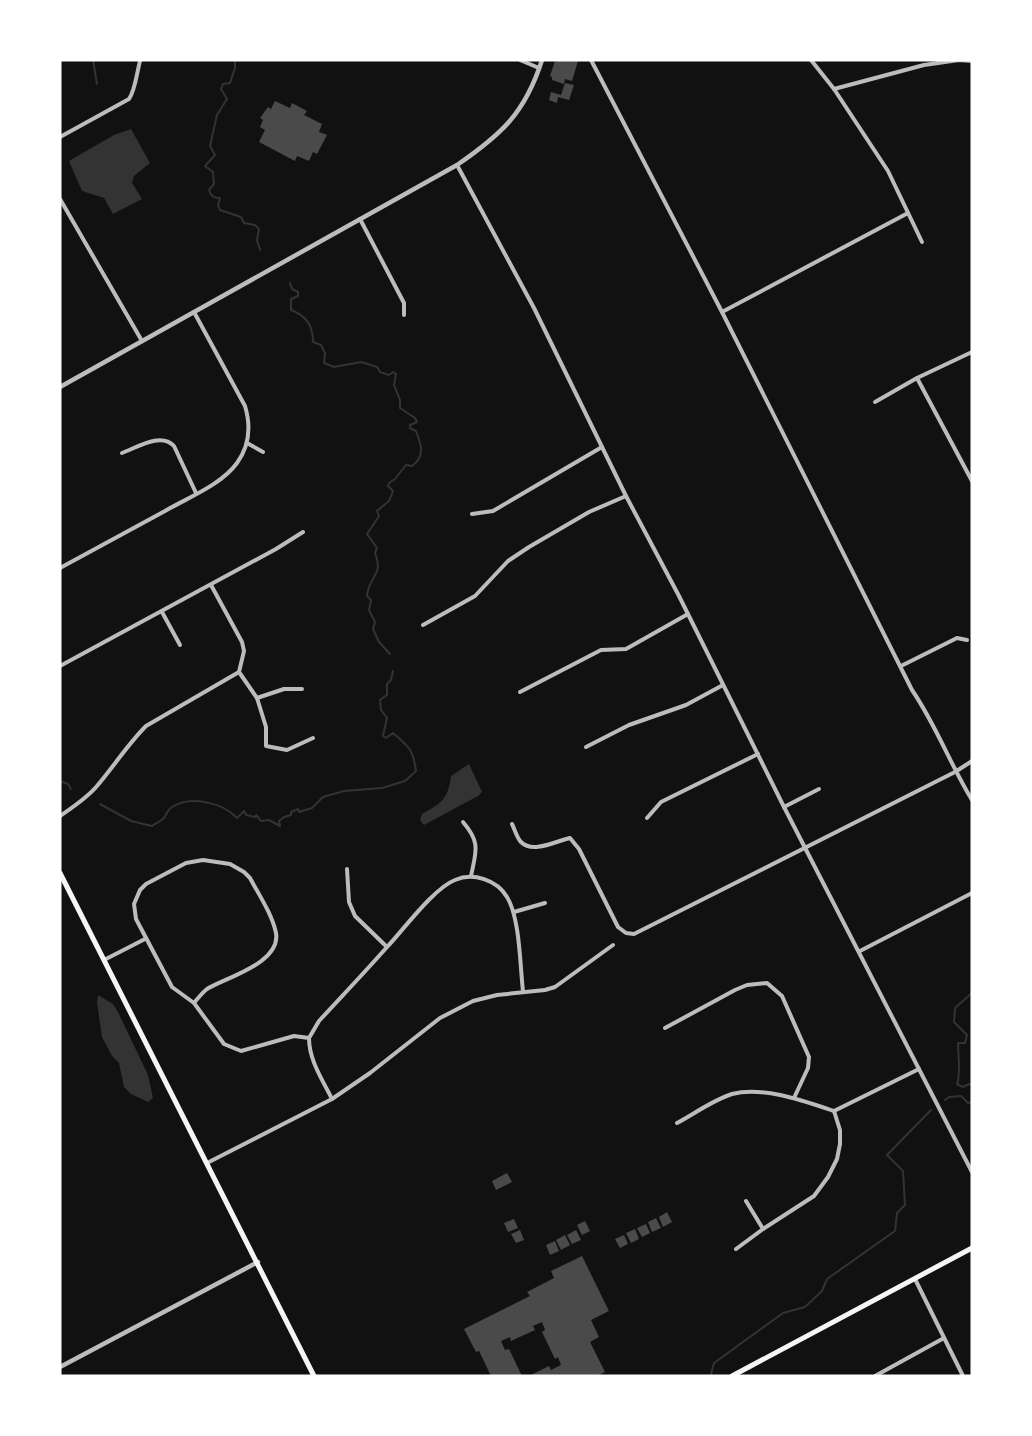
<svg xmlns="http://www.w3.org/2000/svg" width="1032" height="1436" font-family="Merriweather,serif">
<rect width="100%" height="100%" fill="#111"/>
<g fill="#333">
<path d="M 131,129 L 150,163 L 134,176 L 132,183 L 142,199 L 113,214 L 104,198 L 82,191 L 69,161 L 114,135 Z"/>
<path d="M 469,764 L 482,792 L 478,796 L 424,825 L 420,820 L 422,814 C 441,803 448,800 451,776 Z"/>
<path d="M 98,995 L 113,1004 L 118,1012 L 148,1075 L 153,1098 L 148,1102 L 131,1094 L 124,1087 L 119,1063 L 112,1056 L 102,1037 L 97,1003 Z"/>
</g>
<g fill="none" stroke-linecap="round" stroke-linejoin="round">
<g stroke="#333" stroke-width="2">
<path d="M 93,60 L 97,84"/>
<path d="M 235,60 L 235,68 L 230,83 L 223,84 L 221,89 L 227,99 L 217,115 L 210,146 L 215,155 L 205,166 L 213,172 L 214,184 L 209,190 C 211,196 213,198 220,198 L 218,205 L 220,210 L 241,217 L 244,223 L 255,225 L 259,229 L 257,240 L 260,250"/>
<path d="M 290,283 L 292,289 L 298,292 L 298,296 L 291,299 L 291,310 C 307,316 313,326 313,342 L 321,345 L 325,353 L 324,363 L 334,367 L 361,362 L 377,367 L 380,372 L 389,375 L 393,372 L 396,374 L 394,385 L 400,400 L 400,408 L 415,418 L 417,422 L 410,425 L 410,428 L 416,431 C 421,444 426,456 412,466 L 406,465 L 395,479 L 389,483 L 388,486 L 393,491 L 389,501 L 377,511 L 379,516 L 367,534 L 377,548 L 375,553 C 384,576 369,575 367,596 L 371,600 L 369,610 L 375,622 L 373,629 L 379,642 L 390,654"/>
<path d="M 60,781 L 68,784 L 71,789"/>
<path d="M 100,804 L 131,821 L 152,826 C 155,824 161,821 164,818 C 167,814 167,810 172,807 C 191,795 223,803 237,818 L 244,811 L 246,815 L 255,817 L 256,815 L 261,821 L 269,820 L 280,826 L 279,821 L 284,817 L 291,815 L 291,812 L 298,809 L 299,812 L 312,808 L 323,797 L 344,791 L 382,788 L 405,781 L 416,771 C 413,749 409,747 393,733 L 386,738 L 383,736 L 387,718 L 381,710 L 380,700 L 387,695 L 387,684 L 391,680 L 393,671"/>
<path d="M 972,993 L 955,1008 L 954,1022 L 967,1035 L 965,1043 L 958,1043 C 958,1053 961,1075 957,1084 L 963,1087 L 969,1084 L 972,1085"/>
<path d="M 945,1100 L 949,1097 L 961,1096 L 968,1103 L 972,1102"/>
<path d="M 711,1374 L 714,1363 L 783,1313 L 805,1307 L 822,1291 L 827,1279 L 895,1231 L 897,1213 L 905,1205 L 903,1171 L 887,1155 L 931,1110"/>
</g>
</g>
<g fill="#4a4a4a">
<path d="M 558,60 L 578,61 L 572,81 L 565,79 L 564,84 L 552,80 L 552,77 L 550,76 L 555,61 L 557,62 Z"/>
<path d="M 565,83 L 574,85 L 569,100 L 558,97 L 557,103 L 549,100 L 551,92 L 561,95 Z"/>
<path d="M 275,101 L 290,108 L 292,103 L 307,111 L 304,115 L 322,124 L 319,132 L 327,135 L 317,154 L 313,152 L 309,161 L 297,156 L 295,161 L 259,142 L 265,130 L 260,127 L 263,120 L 260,118 L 268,107 L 271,109 Z"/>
<path d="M 507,1173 L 512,1182 L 496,1190 L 492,1181 Z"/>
<path d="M 667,1212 L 672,1222 L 663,1227 L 659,1217 Z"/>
<path d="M 656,1218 L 661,1228 L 652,1232 L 648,1222 Z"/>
<path d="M 514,1219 L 518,1228 L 508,1232 L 504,1223 Z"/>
<path d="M 585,1221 L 590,1231 L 582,1235 L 577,1225 Z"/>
<path d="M 646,1224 L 650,1233 L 642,1237 L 637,1228 Z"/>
<path d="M 635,1229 L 639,1239 L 631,1243 L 626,1233 Z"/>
<path d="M 520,1230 L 524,1240 L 516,1243 L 511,1234 Z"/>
<path d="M 576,1230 L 581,1240 L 572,1244 L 567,1235 Z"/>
<path d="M 565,1235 L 570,1245 L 561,1250 L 556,1240 Z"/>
<path d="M 624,1235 L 628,1244 L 620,1248 L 615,1239 Z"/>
<path d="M 555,1241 L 559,1251 L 550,1255 L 546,1245 Z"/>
<path d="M 582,1256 L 609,1311 L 591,1320 L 599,1337 L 590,1342 L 605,1372 L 597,1376 L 529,1376 L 549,1366 L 551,1370 L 561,1365 L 558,1357 L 555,1359 L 542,1332 L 545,1330 L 542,1322 L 533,1326 L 535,1330 L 511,1341 L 510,1337 L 501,1341 L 505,1350 L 509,1349 L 522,1376 L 491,1376 L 479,1351 L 476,1352 L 464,1329 L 530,1296 L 527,1292 L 554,1278 L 551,1271 Z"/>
</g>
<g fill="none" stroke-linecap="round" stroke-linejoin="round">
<g stroke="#bcbcbc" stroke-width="4">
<path d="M 520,60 L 539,68"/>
<path d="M 591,60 L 722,312 L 912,690 C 936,725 950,764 972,800"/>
<path d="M 811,60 L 834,89 L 888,171 L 922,242"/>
<path d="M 834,89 L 924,65 L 959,60 L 972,61"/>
<path d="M 60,137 L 129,99 C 135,91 137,72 140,61"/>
<path d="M 457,165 L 534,308 L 626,496 L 679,596 L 784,807 L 972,1172"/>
<path d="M 60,199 L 142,341"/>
<path d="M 360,219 L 404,303 L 404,315"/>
<path d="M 722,312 L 908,213"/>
<path d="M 917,378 L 972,481"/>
<path d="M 875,402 L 917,378 L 972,352"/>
<path d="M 247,443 L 263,452"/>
<path d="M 122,453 C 138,447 161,432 174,446 L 196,493"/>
<path d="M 472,514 L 493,511 L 602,447"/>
<path d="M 60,568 C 95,549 130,530 165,511 C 189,497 221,485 237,463 C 250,445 251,426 245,406 L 194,312"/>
<path d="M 211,585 L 242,642 L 244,651 L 239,672 L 257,698 L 266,727 L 266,746 L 287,750 L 313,738"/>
<path d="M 162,612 L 180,645"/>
<path d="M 423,625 L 475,596 L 508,561 L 529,547 L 589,512 L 626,496"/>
<path d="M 60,666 L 276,549 L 303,532"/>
<path d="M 901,666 L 957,638 L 967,640"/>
<path d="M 520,692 L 601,650 L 626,649 L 688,614"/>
<path d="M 257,698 L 284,689 L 302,689"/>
<path d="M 586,747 L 629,725 L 686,705 L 723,685"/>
<path d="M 784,807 L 819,789"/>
<path d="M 60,816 C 73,807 87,798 97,786 C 114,766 128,744 146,726 L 239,672"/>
<path d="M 647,818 L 661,802 L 758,754"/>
<path d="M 463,822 C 481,843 476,851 471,876"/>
<path d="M 512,824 C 515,830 517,838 521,842 C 533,854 556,841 570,838 L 579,849 L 618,927 L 626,933 L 634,934 L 955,772 L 972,761"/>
<path d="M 347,869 L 349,902 L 355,916 L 387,947"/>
<path d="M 514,912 L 545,903"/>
<path d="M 860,951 L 972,893"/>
<path d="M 104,960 L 145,939"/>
<path d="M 194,1003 C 198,998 202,993 207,989 C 227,977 281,963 276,933 C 272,914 259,895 250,878 L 244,872 L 230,864 L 203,860 L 186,863 L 146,884 L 140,890 L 134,904 L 136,919 L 172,987 L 194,1003 L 224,1044 L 241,1051 L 294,1036 L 309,1038"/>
<path d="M 665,1028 L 735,990 L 747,985 L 767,983 L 782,996 L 809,1057 L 808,1068 L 794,1098"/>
<path d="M 309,1038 L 319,1021 C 342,996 365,972 387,947 C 404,929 434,888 455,880 C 473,872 497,880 507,897 C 520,918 520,966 523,991"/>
<path d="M 309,1038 C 309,1060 322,1079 332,1099"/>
<path d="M 677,1123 C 694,1114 713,1100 732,1094 C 763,1086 804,1101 834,1111 L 919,1069"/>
<path d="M 207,1163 L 332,1099 L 370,1073 L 440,1018 L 473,1001 L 497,995 L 545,990 L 555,987 L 613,945"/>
<path d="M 746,1201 L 763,1229"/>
<path d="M 736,1249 L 763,1229 L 814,1196 L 828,1177 L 837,1159 L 840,1144 L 840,1130 L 834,1111"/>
<path d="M 915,1279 L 963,1376"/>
<path d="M 875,1376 L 944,1338"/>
</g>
<g stroke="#bcbcbc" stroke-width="4.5">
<path d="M 60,387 L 457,165 C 502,134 525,113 542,60"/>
<path d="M 60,1367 L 258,1262"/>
</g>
<g stroke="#f5f5f5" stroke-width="5">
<path d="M 60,873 L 314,1376"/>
<path d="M 732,1376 L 972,1248"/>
</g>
</g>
<rect width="1032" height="1436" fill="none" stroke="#ffffff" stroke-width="123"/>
</svg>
